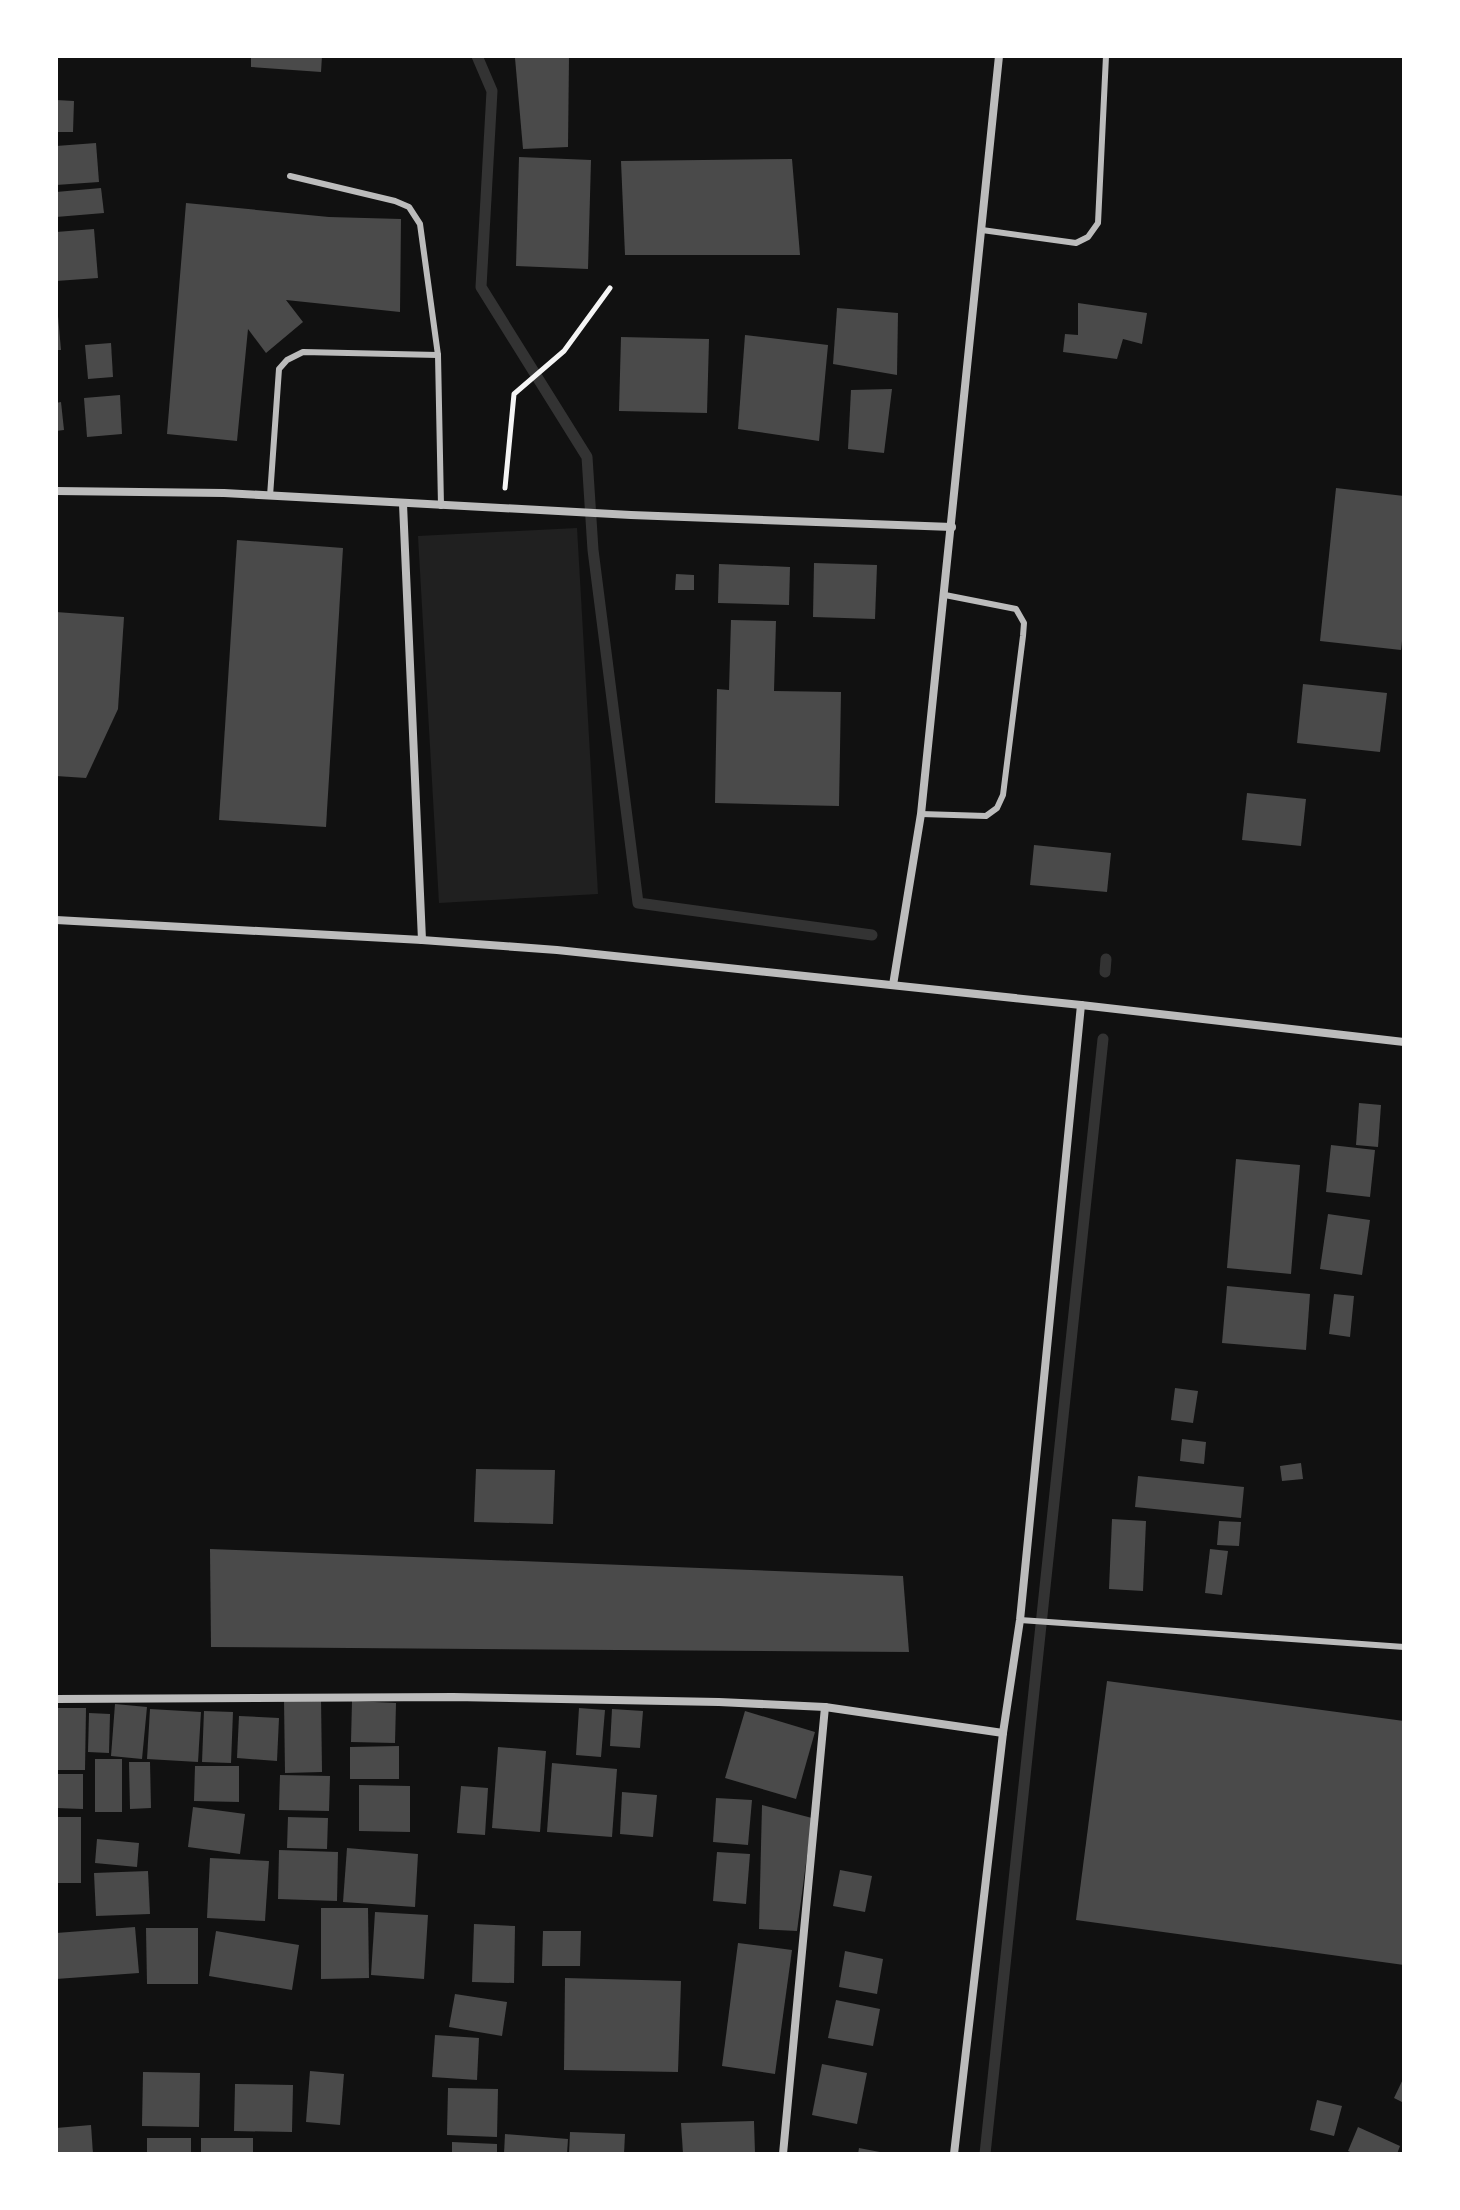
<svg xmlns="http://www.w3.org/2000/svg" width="1460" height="2210" font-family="Rubik,sans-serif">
<rect width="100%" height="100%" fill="#111"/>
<path fill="#202020" d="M 577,528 L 598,894 L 439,903 L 418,536 Z"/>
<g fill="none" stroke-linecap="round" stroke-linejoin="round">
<g stroke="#333" stroke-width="11">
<path d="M 477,56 L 492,91 L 481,287 L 587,457 L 593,550 L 638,903 L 872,935"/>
<path d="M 1105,972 L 1106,959"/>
<path d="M 985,2154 L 1103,1039"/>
</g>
</g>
<g fill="#4a4a4a">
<path d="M 251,56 L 322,56 L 321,72 L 251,67 Z"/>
<path d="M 532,56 L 569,56 L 568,147 L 523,149 L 515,58 Z"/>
<path d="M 56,100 L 74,101 L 73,132 L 56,132 Z"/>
<path d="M 96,143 L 99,182 L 56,185 L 56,146 Z"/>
<path d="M 519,157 L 591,160 L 588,269 L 516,266 Z"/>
<path d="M 792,159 L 800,255 L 625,255 L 621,161 Z"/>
<path d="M 101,188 L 104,213 L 56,217 L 56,192 Z"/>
<path d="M 186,203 L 329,217 L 401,219 L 400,312 L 286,300 L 303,322 L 266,353 L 248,329 L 237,441 L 167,434 Z"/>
<path d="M 94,229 L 98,278 L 56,281 L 56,232 Z"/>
<path d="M 1078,303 L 1147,313 L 1142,344 L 1123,339 L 1117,359 L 1063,352 L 1065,334 L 1078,335 Z"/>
<path d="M 837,308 L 898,313 L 897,375 L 833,364 Z"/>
<path d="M 56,316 L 58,316 L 61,350 L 56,350 Z"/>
<path d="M 745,335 L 828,345 L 819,441 L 738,429 Z"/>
<path d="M 621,337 L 709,339 L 707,413 L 619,411 Z"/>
<path d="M 111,343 L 113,377 L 88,379 L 85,345 Z"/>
<path d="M 892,389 L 884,453 L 848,449 L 851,390 Z"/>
<path d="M 120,395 L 122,434 L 87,437 L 84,398 Z"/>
<path d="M 61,402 L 64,430 L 56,431 L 56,403 Z"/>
<path d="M 1336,488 L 1404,496 L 1404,623 L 1401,650 L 1320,641 Z"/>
<path d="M 237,540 L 343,548 L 326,827 L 219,820 Z"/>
<path d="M 814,563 L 877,565 L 875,619 L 813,617 Z"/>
<path d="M 719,564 L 790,567 L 789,605 L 718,603 Z"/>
<path d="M 676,574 L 694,575 L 694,590 L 675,590 Z"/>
<path d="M 56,612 L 124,617 L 118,709 L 86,778 L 56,776 Z"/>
<path d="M 731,620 L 776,621 L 774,691 L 841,692 L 839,806 L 715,803 L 717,689 L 729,690 Z"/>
<path d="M 1303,684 L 1387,693 L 1380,752 L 1297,743 Z"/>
<path d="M 1247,793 L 1306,799 L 1301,846 L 1242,840 Z"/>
<path d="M 1034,845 L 1111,853 L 1107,892 L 1030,885 Z"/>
<path d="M 1359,1103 L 1381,1105 L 1378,1147 L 1356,1145 Z"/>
<path d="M 1331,1145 L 1375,1150 L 1370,1197 L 1326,1192 Z"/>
<path d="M 1236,1159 L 1300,1165 L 1291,1274 L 1227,1268 Z"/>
<path d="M 1328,1214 L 1370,1220 L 1362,1275 L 1320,1269 Z"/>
<path d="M 1227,1286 L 1310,1294 L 1306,1350 L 1222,1343 Z"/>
<path d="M 1334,1294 L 1354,1296 L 1350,1337 L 1329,1334 Z"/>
<path d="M 1175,1388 L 1198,1391 L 1193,1423 L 1171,1420 Z"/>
<path d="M 1182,1439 L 1206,1442 L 1204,1464 L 1180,1461 Z"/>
<path d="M 1301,1463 L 1303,1479 L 1282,1481 L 1280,1466 Z"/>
<path d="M 476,1469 L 555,1470 L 553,1524 L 474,1522 Z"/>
<path d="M 1138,1476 L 1244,1487 L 1241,1518 L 1135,1507 Z"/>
<path d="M 1112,1519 L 1146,1521 L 1143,1591 L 1109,1589 Z"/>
<path d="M 1219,1521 L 1241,1522 L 1239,1546 L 1217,1545 Z"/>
<path d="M 210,1549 L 903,1576 L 909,1652 L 211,1647 Z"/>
<path d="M 1210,1549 L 1228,1551 L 1222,1595 L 1205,1593 Z"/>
<path d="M 1107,1681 L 1404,1721 L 1404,1965 L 1076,1920 Z"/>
<path d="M 321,1698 L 322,1772 L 285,1773 L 284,1699 Z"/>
<path d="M 352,1701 L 396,1703 L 395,1743 L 351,1742 Z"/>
<path d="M 115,1704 L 147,1707 L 142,1759 L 111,1756 Z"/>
<path d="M 56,1708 L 86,1708 L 85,1770 L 56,1770 Z"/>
<path d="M 579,1708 L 605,1710 L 601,1757 L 576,1755 Z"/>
<path d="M 150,1709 L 201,1712 L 198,1762 L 147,1759 Z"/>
<path d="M 612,1709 L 643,1711 L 640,1748 L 610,1746 Z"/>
<path d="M 204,1711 L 233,1712 L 231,1763 L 202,1762 Z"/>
<path d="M 745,1711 L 815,1732 L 796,1799 L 725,1778 Z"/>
<path d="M 89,1713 L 110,1714 L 109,1753 L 88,1752 Z"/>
<path d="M 239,1716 L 279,1718 L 277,1761 L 237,1758 Z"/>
<path d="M 399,1746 L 399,1779 L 350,1779 L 350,1747 Z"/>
<path d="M 498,1747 L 546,1751 L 540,1832 L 492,1828 Z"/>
<rect x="95" y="1759" width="27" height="53"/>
<path d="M 129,1762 L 150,1762 L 151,1808 L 130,1809 Z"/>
<path d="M 552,1763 L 617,1769 L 612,1837 L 547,1832 Z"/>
<path d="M 195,1766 L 239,1766 L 239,1802 L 194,1801 Z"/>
<path d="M 56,1774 L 83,1774 L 83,1809 L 56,1808 Z"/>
<path d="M 280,1775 L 330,1776 L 329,1811 L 279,1810 Z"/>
<path d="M 359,1785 L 410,1786 L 410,1832 L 359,1831 Z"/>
<path d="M 461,1786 L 488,1788 L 485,1835 L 457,1833 Z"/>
<path d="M 622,1792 L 657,1795 L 653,1837 L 620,1834 Z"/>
<path d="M 716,1798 L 752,1800 L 748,1845 L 713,1842 Z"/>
<path d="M 762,1805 L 812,1818 L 797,1931 L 759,1929 Z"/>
<path d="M 193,1807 L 245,1814 L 240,1854 L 188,1847 Z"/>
<rect x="56" y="1817" width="25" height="66"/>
<path d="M 288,1817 L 328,1818 L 327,1849 L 287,1848 Z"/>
<path d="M 97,1839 L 139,1843 L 137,1867 L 95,1863 Z"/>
<path d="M 347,1848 L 418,1854 L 415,1907 L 343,1902 Z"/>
<path d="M 279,1850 L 338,1852 L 337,1901 L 278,1899 Z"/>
<path d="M 717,1852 L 750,1854 L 746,1904 L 713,1901 Z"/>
<path d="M 210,1858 L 269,1861 L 265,1921 L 207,1918 Z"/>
<path d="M 840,1870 L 872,1876 L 865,1912 L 833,1906 Z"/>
<path d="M 148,1871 L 150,1914 L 96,1916 L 94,1873 Z"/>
<path d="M 321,1908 L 368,1908 L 369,1978 L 321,1979 Z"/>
<path d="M 375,1912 L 428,1915 L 424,1979 L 371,1975 Z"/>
<path d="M 474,1924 L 515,1926 L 514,1983 L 472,1982 Z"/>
<path d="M 135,1927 L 139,1973 L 56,1979 L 56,1933 Z"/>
<path d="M 146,1928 L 198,1928 L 198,1984 L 147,1984 Z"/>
<path d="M 216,1931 L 299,1945 L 292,1990 L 209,1976 Z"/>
<path d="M 543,1931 L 581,1931 L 580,1966 L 542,1966 Z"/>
<path d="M 738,1943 L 792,1950 L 775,2074 L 722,2066 Z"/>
<path d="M 845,1951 L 883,1959 L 877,1994 L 839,1987 Z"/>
<path d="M 565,1978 L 681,1981 L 678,2072 L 564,2070 Z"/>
<path d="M 455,1994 L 507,2002 L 502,2036 L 449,2027 Z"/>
<path d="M 836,2000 L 880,2009 L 873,2046 L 828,2038 Z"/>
<path d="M 435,2035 L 479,2038 L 477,2080 L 432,2077 Z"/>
<path d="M 822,2064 L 867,2073 L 857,2124 L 812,2115 Z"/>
<path d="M 310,2071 L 344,2074 L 340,2125 L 306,2122 Z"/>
<path d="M 143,2072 L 200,2073 L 199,2127 L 142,2126 Z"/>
<path d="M 1404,2077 L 1404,2103 L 1394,2098 Z"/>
<path d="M 235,2084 L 293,2085 L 292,2132 L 234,2131 Z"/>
<path d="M 448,2088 L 498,2089 L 497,2137 L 447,2135 Z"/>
<path d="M 1317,2100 L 1342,2106 L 1334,2136 L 1310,2130 Z"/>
<path d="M 754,2121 L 755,2154 L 683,2154 L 681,2123 Z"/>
<path d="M 91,2125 L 93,2154 L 56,2154 L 56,2128 Z"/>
<path d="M 1358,2127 L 1400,2146 L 1397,2154 L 1355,2154 L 1348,2151 Z"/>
<path d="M 570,2132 L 625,2134 L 624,2154 L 569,2154 Z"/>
<path d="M 505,2134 L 568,2139 L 567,2154 L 504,2154 Z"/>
<rect x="147" y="2138" width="44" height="16"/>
<rect x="201" y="2138" width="52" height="16"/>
<path d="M 452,2142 L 497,2144 L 497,2154 L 452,2154 Z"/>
<path d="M 859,2148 L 885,2153 L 885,2154 L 858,2154 Z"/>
</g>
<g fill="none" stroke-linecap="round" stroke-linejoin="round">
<path stroke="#f5f5f5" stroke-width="5" d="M 505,488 L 514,394 L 564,351 L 610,288"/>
<g stroke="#bcbcbc" stroke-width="6">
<path d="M 290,176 L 395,201 L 409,207 L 420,224 L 438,355 L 441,506"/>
<path d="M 982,230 L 1076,243 L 1088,237 L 1098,223 L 1106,56"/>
<path d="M 270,496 L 279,369 L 287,360 L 303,352 L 438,355"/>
<path d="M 921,814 L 986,816 L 997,808 L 1003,795 L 1023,636 L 1024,623 L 1016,609 L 945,595"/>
<path d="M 1020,1620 L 1404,1647"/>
</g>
<g stroke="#bcbcbc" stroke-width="8">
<path d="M 56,491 L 224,493 L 631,515 L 952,527"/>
<path d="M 403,504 L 422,940"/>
<path d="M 56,920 L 422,940 L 557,950 L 1081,1005 L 1404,1042"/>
<path d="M 893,985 L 921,814 L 999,56"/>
<path d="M 56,1699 L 453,1697 L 719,1702 L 825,1707 L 1003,1733"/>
<path d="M 783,2154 L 825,1707"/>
<path d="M 954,2154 L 1003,1733 L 1020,1620 L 1081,1005"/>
</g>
</g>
<rect width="1460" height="2210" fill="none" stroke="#ffffff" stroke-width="116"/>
</svg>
